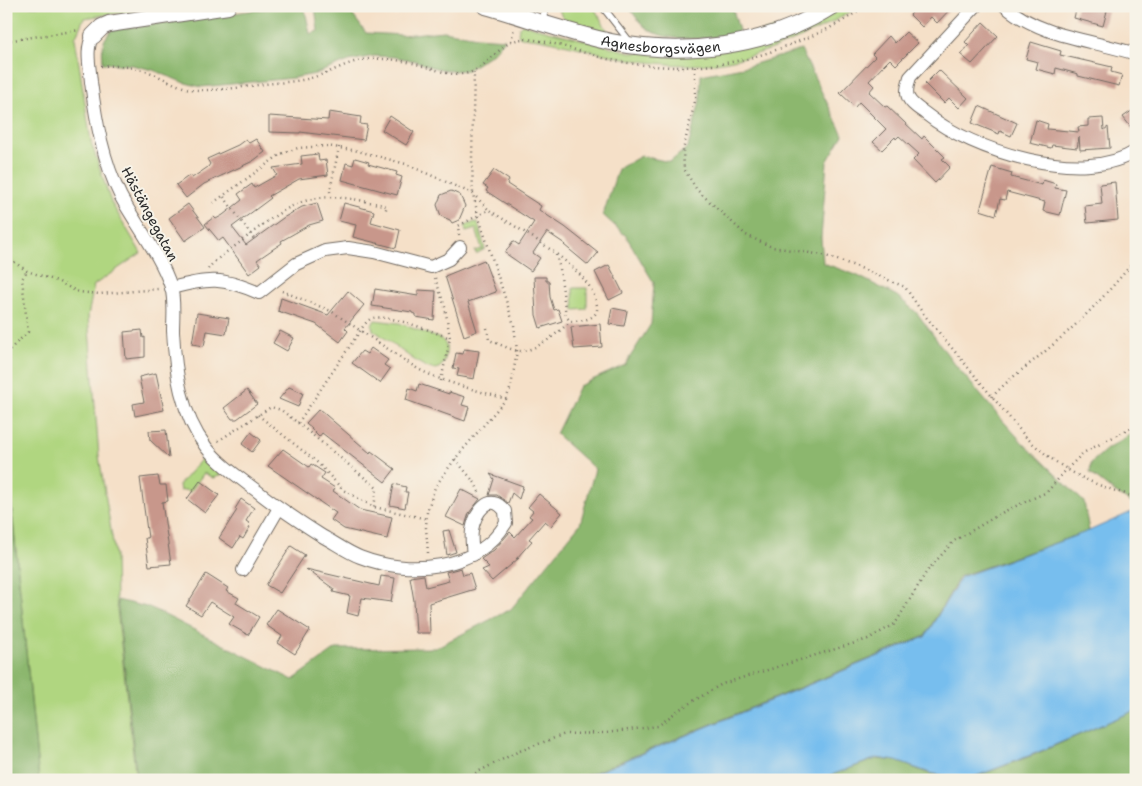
<svg xmlns="http://www.w3.org/2000/svg" width="1142" height="786" font-family="'Shantell Sans',sans-serif">
<rect width="100%" height="100%" fill="#f7f3e8"/>
<filter id="ink" filterUnits="userSpaceOnUse"><feTurbulence type="fractalNoise" baseFrequency=".02" numOctaves="2"/><feDisplacementMap in="SourceGraphic" scale="10" xChannelSelector="R" yChannelSelector="G"/><feConvolveMatrix kernelMatrix="1 2 1 2 8 2 1 2 1" color-interpolation-filters="sRGB"/></filter>
<filter id="wash" filterUnits="userSpaceOnUse"><feTurbulence type="fractalNoise" baseFrequency=".0096" numOctaves="4" result="noise"/><feDisplacementMap in="SourceGraphic" scale="20" xChannelSelector="R" yChannelSelector="G"/><feGaussianBlur stdDeviation="1.12" result="paint"/><feColorMatrix in="noise" values="0 0 0 0 0 0 0 0 0 0 0 0 0 0 0 0 0 1.4 0 .05"/><feComposite in="paint" operator="in"/></filter>
<g filter="url(#wash)">
<rect width="100%" height="100%" fill="#f5e0c8"/>
<g fill="#b0d680" stroke="#6e8056">
<path d="M 6,6 L 169,6 L 84,18 L 75,38 L 91,142 L 111,202 L 141,253 L 94,285 L 88,316 L 99,456 L 115,555 L 116,600 L 136,780 L 39,780 L 6,448 Z"/>
<path d="M 558,6 L 593,6 L 607,30 L 605,32 L 568,22 L 561,15 Z"/>
<path d="M 845,6 L 859,6 C 816,35 746,64 693,65 C 672,65 650,63 629,59 C 593,53 558,40 521,37 L 518,35 L 519,27 L 522,24 L 634,53 L 819,22 Z"/>
<path d="M 475,222 L 478,223 L 485,249 L 476,254 L 475,251 L 482,249 L 476,229 L 466,232 L 465,226 Z"/>
<path d="M 573,288 L 587,288 L 587,309 L 574,310 Z"/>
<path d="M 375,320 L 399,323 L 441,339 C 446,343 447,347 446,353 C 445,361 443,369 433,369 C 420,368 387,338 373,330 L 372,325 Z"/>
<path d="M 205,455 L 224,470 L 219,476 L 213,478 L 204,473 L 190,492 L 185,490 L 180,491 L 179,485 Z"/>
</g>
<g fill="#8cb76e" stroke="#5c714c">
<path d="M 285,6 L 300,6 L 305,10 L 310,34 L 318,31 L 315,6 L 346,6 L 366,33 L 402,35 L 444,31 L 477,37 L 505,39 L 493,53 L 467,70 L 451,71 L 431,67 L 416,61 L 394,57 L 374,56 L 349,61 L 315,74 L 293,78 L 201,87 L 182,82 L 153,70 L 132,65 L 103,63 C 102,48 101,41 112,30 Z"/>
<path d="M 628,6 L 732,6 L 740,34 C 712,37 670,46 645,27 C 639,22 633,13 628,6 Z"/>
<path d="M 801,50 L 843,135 L 827,162 L 821,238 L 823,263 L 856,275 L 897,296 L 917,313 L 953,362 L 996,413 L 1022,442 L 1084,502 L 1089,531 L 960,576 L 925,636 L 590,774 L 567,780 L 137,780 L 117,600 L 151,608 L 293,680 L 336,649 L 435,648 L 511,609 L 580,524 L 595,469 L 556,434 L 579,386 L 625,365 L 651,324 L 654,283 L 626,236 L 603,215 L 618,169 L 641,156 L 670,162 L 688,147 L 700,101 L 701,75 L 748,66 Z"/>
<path d="M 1136,431 L 1136,506 L 1113,491 L 1090,473 L 1091,463 L 1107,449 Z"/>
<path d="M 6,453 L 39,780 L 6,780 Z"/>
<path d="M 1136,710 L 1136,780 L 967,780 L 1036,754 Z"/>
<path d="M 876,759 L 896,761 L 930,774 L 958,780 L 818,780 Z"/>
</g>
<path fill="#77beee" stroke="#51748c" d="M 1136,510 L 1136,710 L 1036,753 L 966,780 L 930,773 L 896,761 L 877,758 L 818,780 L 570,780 L 590,775 L 925,637 L 961,577 L 1089,531 Z"/>
<g id="blocks">
<g fill="#c8978b">
<path d="M 918,6 L 953,6 L 937,23 L 931,17 L 922,27 L 910,15 Z"/>
<path d="M 1077,6 L 1090,6 L 1107,11 L 1103,26 L 1074,18 Z"/>
<path d="M 983,22 L 998,36 L 972,64 L 960,54 L 969,46 L 965,42 Z"/>
<path d="M 906,32 L 918,43 L 896,65 L 890,59 L 884,65 L 869,81 L 874,86 L 869,92 L 885,107 L 887,106 L 922,139 L 924,136 L 945,157 L 942,159 L 950,167 L 935,183 L 913,160 L 919,154 L 899,136 L 896,139 L 895,137 L 882,150 L 873,142 L 886,129 L 859,102 L 855,107 L 840,93 L 875,57 L 872,54 L 889,36 L 895,43 Z"/>
<path d="M 1031,42 L 1061,51 L 1060,55 L 1112,67 L 1111,72 L 1122,75 L 1119,86 L 1078,76 L 1078,74 L 1056,68 L 1055,74 L 1036,69 L 1038,62 L 1026,59 Z"/>
<path d="M 939,70 L 968,98 L 959,108 L 949,98 L 944,103 L 925,84 Z"/>
<path d="M 979,106 L 1017,123 L 1011,136 L 1000,131 L 999,134 L 972,123 Z"/>
<path d="M 1136,108 L 1136,134 L 1123,117 Z"/>
<path d="M 329,112 L 361,117 L 360,124 L 367,125 L 364,140 L 300,132 L 300,133 L 269,132 L 269,116 L 328,120 Z"/>
<path d="M 390,116 L 414,132 L 406,145 L 382,130 Z"/>
<path d="M 1103,118 L 1104,130 L 1108,127 L 1110,148 L 1080,150 L 1079,137 L 1077,148 L 1052,145 L 1051,148 L 1030,143 L 1036,120 L 1048,124 L 1047,129 L 1079,132 L 1078,127 L 1088,126 L 1088,119 Z"/>
<path d="M 246,139 L 249,143 L 256,139 L 265,152 L 253,161 L 204,184 L 186,198 L 176,185 L 190,175 L 192,178 L 208,167 L 210,164 L 207,159 L 238,145 Z"/>
<path d="M 318,154 L 319,161 L 326,160 L 328,175 L 299,179 L 269,196 L 271,198 L 232,227 L 246,245 L 283,218 L 302,207 L 317,203 L 323,221 L 309,225 L 281,241 L 282,243 L 257,260 L 261,265 L 249,274 L 223,238 L 219,241 L 205,224 L 214,217 L 216,219 L 223,215 L 242,200 L 238,194 L 252,184 L 254,188 L 277,175 L 273,168 L 302,164 L 301,156 Z"/>
<path d="M 355,158 L 369,162 L 368,164 L 397,172 L 396,175 L 402,177 L 397,195 L 342,180 L 346,163 L 353,165 Z"/>
<path d="M 992,167 L 1012,173 L 1011,177 L 1042,185 L 1043,180 L 1056,184 L 1055,188 L 1066,190 L 1060,215 L 1043,211 L 1045,202 L 1007,192 L 1005,200 L 1000,199 L 996,215 L 980,210 Z"/>
<path d="M 494,170 L 509,180 L 507,184 L 541,206 L 539,210 L 565,227 L 598,253 L 588,265 L 564,245 L 565,244 L 547,232 L 533,253 L 540,258 L 531,271 L 505,253 L 513,241 L 519,245 L 534,222 L 486,191 L 488,188 L 483,185 Z"/>
<path d="M 1115,182 L 1118,220 L 1087,223 L 1085,206 L 1102,204 L 1100,184 Z"/>
<path d="M 451,191 L 460,195 L 465,206 L 459,220 L 452,223 L 450,220 L 441,216 L 437,205 L 441,195 Z"/>
<path d="M 344,203 L 374,211 L 371,222 L 400,230 L 396,248 L 353,237 L 356,225 L 339,221 Z"/>
<path d="M 188,204 L 205,227 L 185,241 L 169,218 Z"/>
<path d="M 484,260 L 496,292 L 468,302 L 477,331 L 464,336 L 445,276 Z"/>
<path d="M 609,265 L 623,293 L 609,300 L 595,272 Z"/>
<path d="M 534,277 L 546,277 L 546,281 L 549,281 L 550,297 L 554,310 L 558,309 L 562,321 L 540,328 L 536,315 Z"/>
<path d="M 375,289 L 418,296 L 418,290 L 436,291 L 434,320 L 416,317 L 416,314 L 412,313 L 412,312 L 372,306 Z"/>
<path d="M 348,291 L 364,305 L 345,328 L 348,331 L 340,342 L 316,324 L 278,311 L 281,298 L 328,315 Z"/>
<path d="M 612,308 L 627,311 L 624,326 L 609,324 Z"/>
<path d="M 197,313 L 229,318 L 226,334 L 207,331 L 204,346 L 192,344 Z"/>
<path d="M 600,324 L 602,347 L 574,349 L 571,327 Z"/>
<path d="M 142,330 L 143,338 L 145,337 L 145,357 L 126,359 L 124,332 Z"/>
<path d="M 280,331 L 294,338 L 287,351 L 273,343 Z"/>
<path d="M 371,348 L 388,360 L 384,365 L 390,369 L 380,383 L 352,363 L 362,351 L 367,354 Z"/>
<path d="M 464,349 L 479,351 L 474,379 L 457,376 L 459,369 L 453,368 L 456,353 L 463,354 Z"/>
<path d="M 156,373 L 164,410 L 135,416 L 133,404 L 144,402 L 139,377 Z"/>
<path d="M 419,384 L 449,394 L 449,392 L 465,397 L 462,405 L 469,407 L 465,421 L 406,400 L 409,388 L 417,391 Z"/>
<path d="M 289,387 L 303,393 L 298,407 L 279,399 Z"/>
<path d="M 247,390 L 257,404 L 237,419 L 232,419 L 224,408 Z"/>
<path d="M 319,409 L 370,453 L 371,451 L 395,469 L 385,482 L 322,433 L 319,437 L 311,429 L 312,428 L 306,423 Z"/>
<path d="M 166,430 L 169,458 L 150,440 L 149,431 Z"/>
<path d="M 251,432 L 261,440 L 252,452 L 242,444 Z"/>
<path d="M 283,449 L 309,467 L 311,464 L 325,473 L 321,479 L 335,488 L 333,491 L 360,510 L 392,517 L 387,539 L 344,529 L 331,520 L 336,513 L 268,466 Z"/>
<path d="M 490,474 L 523,486 L 519,499 L 512,493 L 508,503 L 497,495 L 489,495 L 494,479 Z"/>
<path d="M 158,476 L 160,485 L 166,485 L 168,501 L 162,502 L 171,564 L 149,566 L 145,538 L 148,538 L 140,478 Z"/>
<path d="M 200,481 L 219,495 L 205,513 L 187,499 Z"/>
<path d="M 394,484 L 406,487 L 405,492 L 408,492 L 405,508 L 390,505 Z"/>
<path d="M 461,489 L 480,499 L 469,513 L 465,526 L 446,517 Z"/>
<path d="M 539,494 L 562,513 L 551,526 L 545,521 L 529,539 L 532,541 L 516,559 L 519,558 L 492,581 L 482,570 L 489,567 L 481,559 L 494,550 L 510,532 L 515,537 L 532,518 L 529,516 L 533,511 L 528,507 Z"/>
<path d="M 241,499 L 254,508 L 246,521 L 249,523 L 248,526 L 250,527 L 243,539 L 240,537 L 233,548 L 219,538 L 237,510 L 235,509 Z"/>
<path d="M 449,530 L 456,552 L 447,555 L 443,531 Z"/>
<path d="M 291,546 L 305,555 L 280,593 L 266,585 Z"/>
<path d="M 461,568 L 463,575 L 470,573 L 475,589 L 429,603 L 430,633 L 416,633 L 414,601 L 410,577 L 424,575 L 426,587 L 449,581 L 446,572 Z"/>
<path d="M 306,569 L 379,586 L 381,576 L 395,578 L 391,602 L 362,598 L 358,616 L 347,613 L 350,596 L 333,592 L 334,589 Z"/>
<path d="M 206,574 L 228,588 L 226,591 L 239,598 L 236,603 L 259,617 L 248,635 L 229,624 L 234,617 L 210,602 L 201,615 L 186,606 Z"/>
<path d="M 277,609 L 310,630 L 295,654 L 278,643 L 282,636 L 266,625 Z"/>
</g>
</g>
</g>
<g filter="url(#ink)">
<use href="#blocks" fill-opacity="0" stroke="#726a62" stroke-width="1"/>
<g fill="none" stroke-linecap="round" stroke-linejoin="round">
<g stroke="#726a62" stroke-width="8">
<g id="service">
<path d="M 602,6 L 630,42"/>
<path d="M 542,22 L 546,6"/>
</g>
</g>
<g stroke="#726a62" stroke-width="14">
<g id="minor">
<path d="M 976,6 L 910,77 C 908,84 905,93 909,99 C 912,105 921,110 926,114 C 972,151 1083,186 1136,151"/>
<path d="M 1005,6 C 1040,37 1093,40 1136,54"/>
<path d="M 93,36 C 85,48 90,68 91,82 C 96,122 103,161 121,197 C 137,226 161,256 171,287 C 175,300 173,317 173,331 C 175,371 181,414 206,447 C 219,464 240,478 257,491 C 278,508 300,522 322,536 C 335,543 347,552 360,557 C 409,576 477,571 506,523 L 505,511 C 489,490 475,514 472,530 C 471,538 472,547 473,555"/>
<path d="M 171,288 C 209,278 222,277 259,293 L 296,264 L 325,251 L 348,248 L 374,252 L 431,267 L 449,259 L 460,247"/>
<path d="M 243,570 L 279,508"/>
</g>
</g>
<g stroke="#726a62" stroke-width="18">
<g id="tertiary">
<path id="s1" d="M 486,6 C 528,18 569,33 611,42 C 685,57 768,47 832,6"/>
<path d="M 93,36 L 102,27 L 109,24 L 228,6"/>
</g>
</g>
<g stroke="#726a62" stroke-width="2.5" stroke-dasharray="1 4" stroke-linecap="butt">
<path d="M 6,41 L 80,30"/>
<path d="M 511,41 L 514,29"/>
<path d="M 101,66 C 117,65 134,67 149,72 C 167,79 181,90 201,90 C 223,90 244,87 265,84 C 282,82 301,82 317,76 C 335,71 351,60 370,59 C 390,58 408,61 426,67 C 437,70 449,75 461,74 C 490,73 497,38 526,39 C 555,41 583,54 612,60 C 682,74 739,67 804,39 C 825,31 846,21 864,6"/>
<path d="M 695,67 L 695,101 L 683,150 L 684,169 L 697,190 L 746,235 L 772,247 L 823,255 L 858,267 L 905,287 L 922,312 L 1024,435 C 1049,460 1077,478 1110,489 C 1118,492 1128,494 1136,498"/>
<path d="M 224,197 L 254,239"/>
<path d="M 331,197 L 330,191 L 339,147"/>
<path d="M 213,203 L 281,154 L 298,148 L 327,146 L 358,151 L 406,164 L 473,194 L 489,210"/>
<path d="M 459,235 L 458,226 L 489,210 C 519,230 593,268 597,306 C 599,320 580,321 570,321 L 566,316 L 560,269 L 556,255"/>
<path d="M 6,256 L 27,271 L 57,281 L 78,292 L 100,294 L 158,289"/>
<path d="M 208,269 C 216,258 232,249 243,240 C 299,195 316,189 387,206 L 385,212"/>
<path d="M 435,278 L 445,307 L 450,338 L 441,381"/>
<path d="M 282,291 L 331,311 L 418,369 C 445,383 476,390 506,399"/>
<path d="M 487,328 L 489,340 C 498,343 510,350 519,351 C 535,352 560,332 570,321"/>
<path d="M 6,353 L 28,332 L 22,279 L 27,271"/>
<path d="M 992,397 C 1011,376 1035,361 1056,342 C 1086,317 1111,289 1136,259"/>
<path d="M 258,415 L 318,463 L 343,490 L 374,507 L 427,519"/>
<path d="M 298,423 L 377,488 L 374,507"/>
<path d="M 218,441 L 271,407 L 281,410 L 298,423 L 364,325 C 367,322 369,319 373,318 C 389,314 434,332 450,338"/>
<path d="M 455,459 L 475,483 L 480,494"/>
<path d="M 428,553 L 426,528 L 427,512 L 435,487 L 455,459 L 506,399 L 511,387 L 517,351 L 514,325 L 478,215 L 473,194 L 472,158 L 474,72"/>
<path d="M 462,780 L 517,752 L 565,734 L 606,733 L 658,726 L 680,709 L 722,684 L 868,639 L 895,624 L 927,571 L 954,541 L 1005,511 L 1047,492 L 1066,470 L 1083,453 L 1136,425"/>
</g>
<use href="#service" stroke="#fff" stroke-width="6"/>
<use href="#minor" stroke="#fff" stroke-width="12"/>
<use href="#tertiary" stroke="#fff" stroke-width="16"/>
</g>
</g>
<g text-anchor="middle" dominant-baseline="central" stroke-width="4" stroke-linejoin="round" paint-order="stroke">
<g font-size="14" fill="#2b2b2b" stroke="#f7f3e8">
<text stroke="none"><textPath href="#s1" startOffset="180">Agnesborgsvägen</textPath></text>
<text transform="translate(150 214) rotate(62)">Hästängegatan</text>
</g>
</g>
<rect width="1142" height="786" fill="none" stroke="#f7f3e8" stroke-width="25"/>
</svg>
